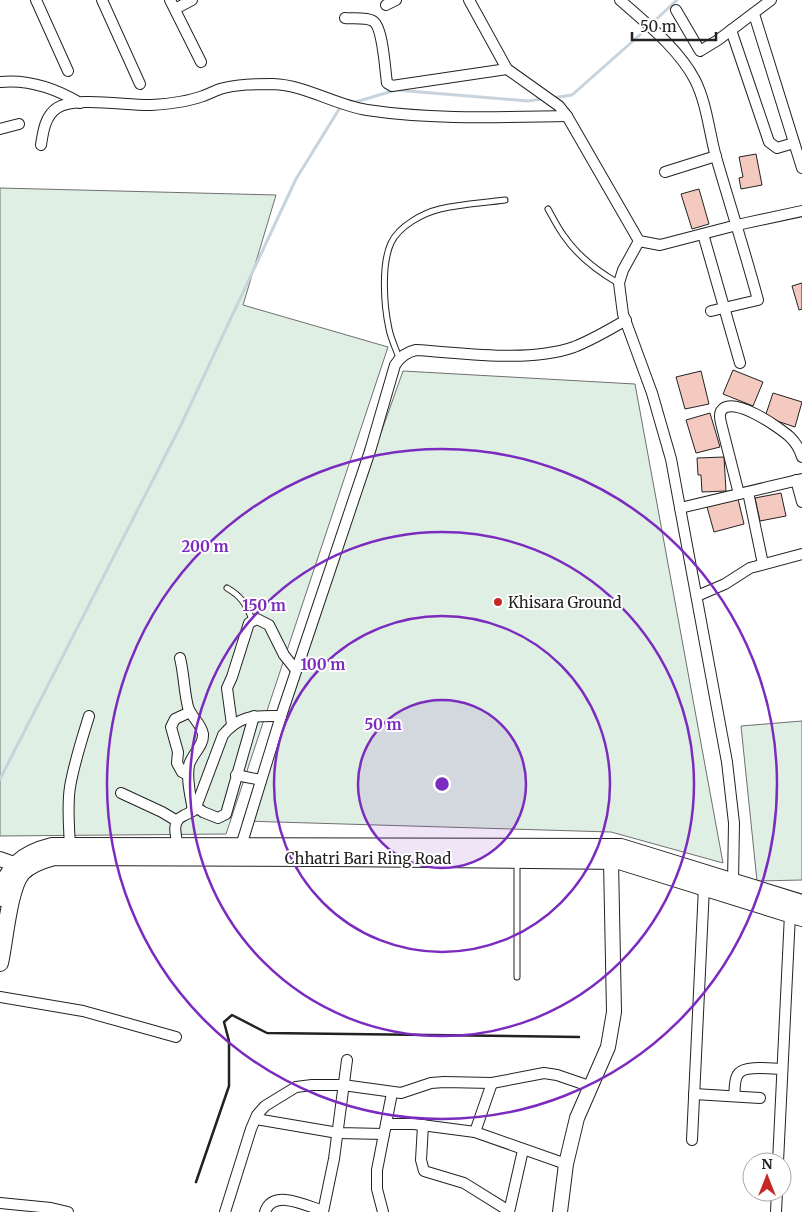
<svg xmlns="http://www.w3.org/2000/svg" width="802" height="1212" font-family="Merriweather,serif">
<rect width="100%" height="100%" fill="#fff"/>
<g fill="#e0efe3" stroke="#6f6f6f">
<path d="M 0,188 L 276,195 L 243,305 L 388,347 L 226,834 L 0,836 Z"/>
<path d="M 403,371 L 635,384 L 723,863 L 611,832 L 243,821 Z"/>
<path d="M 802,721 L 802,880 L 757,881 L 741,726 Z"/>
</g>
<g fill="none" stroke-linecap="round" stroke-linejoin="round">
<g stroke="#c7d3dd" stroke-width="3">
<path d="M 552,98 L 572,95 L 633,41 L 677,0"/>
<path d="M 352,103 L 396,90 L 528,101 L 543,99"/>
<path d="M 0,779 L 181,425 L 296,179 L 341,106"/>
</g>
</g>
<g fill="#f3c9c0" stroke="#222">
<path d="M 756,154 L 762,185 L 741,189 L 739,178 L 743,177 L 739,157 Z"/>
<path d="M 699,189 L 709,224 L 692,229 L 681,194 Z"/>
<path d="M 802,283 L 802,309 L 799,310 L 792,286 Z"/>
<path d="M 733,370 L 763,382 L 753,406 L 723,394 Z"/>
<path d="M 701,371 L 709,404 L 685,409 L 676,377 Z"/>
<path d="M 773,393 L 802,402 L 795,427 L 765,417 Z"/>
<path d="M 710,413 L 720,447 L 696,453 L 686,420 Z"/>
<path d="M 724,457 L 726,491 L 702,492 L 701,475 L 698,475 L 697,458 Z"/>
<path d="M 781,493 L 786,516 L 760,521 L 755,498 Z"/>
<path d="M 738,499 L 744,524 L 714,532 L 707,507 Z"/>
</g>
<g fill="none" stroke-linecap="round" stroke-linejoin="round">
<g stroke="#222" stroke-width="7">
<g id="lane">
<path d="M 548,209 C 553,218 558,228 564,236 C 577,255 599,272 618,283"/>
<path d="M 399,358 C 396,349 391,339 389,329 C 384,306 381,265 391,243 C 399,226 423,213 440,209 C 461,204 483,203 505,200"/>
<path d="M 227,588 C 241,596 247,605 252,620"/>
<path d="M 517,977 L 517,863"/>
</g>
</g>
<g stroke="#222" stroke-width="12">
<g id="street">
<path d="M 36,0 L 68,71"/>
<path d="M 102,0 L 140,84"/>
<path d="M 170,0 L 201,62"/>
<path d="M 469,0 L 507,69 L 559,106 L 567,116 L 639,241 L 660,245 L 737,225 L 802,211"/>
<path d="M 620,0 C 646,23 679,49 695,80 C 707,104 709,132 716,157 C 730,205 745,252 758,300 L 711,311"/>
<path d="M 386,5 L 396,0"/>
<path d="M 175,9 L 192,0"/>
<path d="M 676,10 L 700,51 L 718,40 L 771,0"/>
<path d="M 754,14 L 802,168"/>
<path d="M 345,18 C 353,19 366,17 373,21 C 383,27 385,70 387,83 L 392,86 L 507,69"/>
<path d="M 731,30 L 769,142 L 777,148 L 794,143"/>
<path d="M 0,82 C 29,79 55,88 80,103"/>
<path d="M 0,129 L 19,124"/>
<path d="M 41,145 C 43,132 45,116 57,108 C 75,96 129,106 151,105 C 168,104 187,102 203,96 C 209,94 214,91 220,89 C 237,84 256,84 273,84 C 305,85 335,105 367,110 C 433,120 501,117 567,116"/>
<path d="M 665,172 L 716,156"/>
<path d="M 703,234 L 740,363"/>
<path d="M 639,241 L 623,270 L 619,283 L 623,314 L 652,393 L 671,459 L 727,762 L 734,823 L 733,882"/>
<path d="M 796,480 L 802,502"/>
<path d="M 748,492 L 763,564"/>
<path d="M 739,494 L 721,423 C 720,419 719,415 721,411 C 732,394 780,428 790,437 C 796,443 800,450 802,457"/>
<path d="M 680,508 L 802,479"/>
<path d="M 697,596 L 725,584 L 750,568 L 802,554"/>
<path d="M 180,658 C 184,674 184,691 188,707 C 191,717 201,723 203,734 C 204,746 192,754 189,765 C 186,780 191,797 193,811"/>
<path d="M 232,725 L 227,688 L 232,677 L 249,623 L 257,619 L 269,625 L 284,655 L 296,670"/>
<path d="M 188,775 L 182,772 L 177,763 L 178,752 L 171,727 L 175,719 L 190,712"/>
<path d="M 236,775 L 261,780"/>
<path d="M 121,793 L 162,812 L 177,821"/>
<path d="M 196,807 L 203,812 L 218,818 L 226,814 L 254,716"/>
<path d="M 70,846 C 69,826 67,806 70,787 C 74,763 82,739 89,716"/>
<path d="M 178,846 C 176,836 171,821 183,816 C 188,813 192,813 196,807 L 223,735 C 240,714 256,716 281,716"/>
<path d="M 241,846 L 281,716 L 370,451 L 395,365 C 400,357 406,352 416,350 C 464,353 528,363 574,347 C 592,340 609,330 626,320"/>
<path d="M 0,997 L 83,1011 L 176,1037"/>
<path d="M 694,1094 L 760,1098"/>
<path d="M 734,1096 C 735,1090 734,1078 739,1073 C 746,1065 772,1069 782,1069"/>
<path d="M 256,1119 L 338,1133 L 384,1134"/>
<path d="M 386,1124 L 414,1124 L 475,1132 L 566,1164"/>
<path d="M 423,1125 L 421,1160 L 424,1171 L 464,1183 L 509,1211"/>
<path d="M 475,1132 L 492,1083"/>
<path d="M 692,1140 L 704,887"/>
<path d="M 778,1162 L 790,914"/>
<path d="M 0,1203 L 51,1208 L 68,1212"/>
<path d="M 225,1212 L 251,1129 L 257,1115 L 265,1106 L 296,1087 L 312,1085 L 343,1085 L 401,1093 L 431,1083 L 444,1082 L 492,1083 L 544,1073 L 557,1075 L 592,1087"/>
<path d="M 265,1212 C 273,1188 307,1206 323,1211"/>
<path d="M 323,1212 L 334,1159 L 347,1060"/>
<path d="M 383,1212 L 377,1189 L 377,1170 L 392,1093"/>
<path d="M 509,1212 L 523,1150"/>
<path d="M 776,1212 L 777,1192"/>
</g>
</g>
<g stroke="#222" stroke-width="16">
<g id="secondary">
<path d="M 0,859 L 14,864"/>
<path d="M 560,1212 L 566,1164 L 577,1118 L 608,1047 L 614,1012 L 611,861"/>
</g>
</g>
<g stroke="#222" stroke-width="18">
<g id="primary">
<path d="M 0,898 C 5,867 23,853 52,846 L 611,847 L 621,847 L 802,903"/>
<path d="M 0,963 C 5,941 9,888 22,873 C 30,864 43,860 54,857 L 331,858 L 619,861 L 802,918"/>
</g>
</g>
<use href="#lane" stroke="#fff" stroke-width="5"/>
<use href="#street" stroke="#fff" stroke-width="10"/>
<use href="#secondary" stroke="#fff" stroke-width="14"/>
<use href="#primary" stroke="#fff" stroke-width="16"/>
<path stroke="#222" stroke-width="2.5" d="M 196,1182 L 229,1086 L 229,1041 L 224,1022 L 232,1015 L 267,1033 L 579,1037"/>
</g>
<circle cx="442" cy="784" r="84" fill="#7b2cbf" fill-opacity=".12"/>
<g fill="none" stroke="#7b2cbf" stroke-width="2.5">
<circle cx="442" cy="784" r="84"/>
<circle cx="442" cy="784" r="168"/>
<circle cx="442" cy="784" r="252"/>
<circle cx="442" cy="784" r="335"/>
</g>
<circle fill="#c62828" stroke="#fff" stroke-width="2" cx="498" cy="602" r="5"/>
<g text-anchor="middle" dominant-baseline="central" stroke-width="4" stroke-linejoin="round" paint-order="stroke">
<g font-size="15" fill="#222" stroke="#fff" text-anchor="start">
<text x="508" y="602">Khisara Ground</text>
</g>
<g font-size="15" fill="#222" stroke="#fff">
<text x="368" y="858">Chhatri Bari Ring Road</text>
</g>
</g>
<circle cx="442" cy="784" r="8" fill="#7b2cbf" stroke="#fff" stroke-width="2.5"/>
<g font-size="15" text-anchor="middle" font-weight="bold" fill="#7b2cbf" stroke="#fff" stroke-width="4" stroke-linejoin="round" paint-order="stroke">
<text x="205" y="552">200 m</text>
<text x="264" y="611">150 m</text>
<text x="323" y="670">100 m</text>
<text x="383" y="730">50 m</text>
</g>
<g transform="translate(767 1177)"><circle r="24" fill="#ffffff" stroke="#a7a7a7"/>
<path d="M0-4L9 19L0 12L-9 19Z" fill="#c62828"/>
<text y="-8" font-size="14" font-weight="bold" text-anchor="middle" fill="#222222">N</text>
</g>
<path d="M632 32v8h84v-8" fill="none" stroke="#222222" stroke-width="2.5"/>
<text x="640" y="32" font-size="15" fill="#222222" stroke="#ffffff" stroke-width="4" paint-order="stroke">50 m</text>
</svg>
